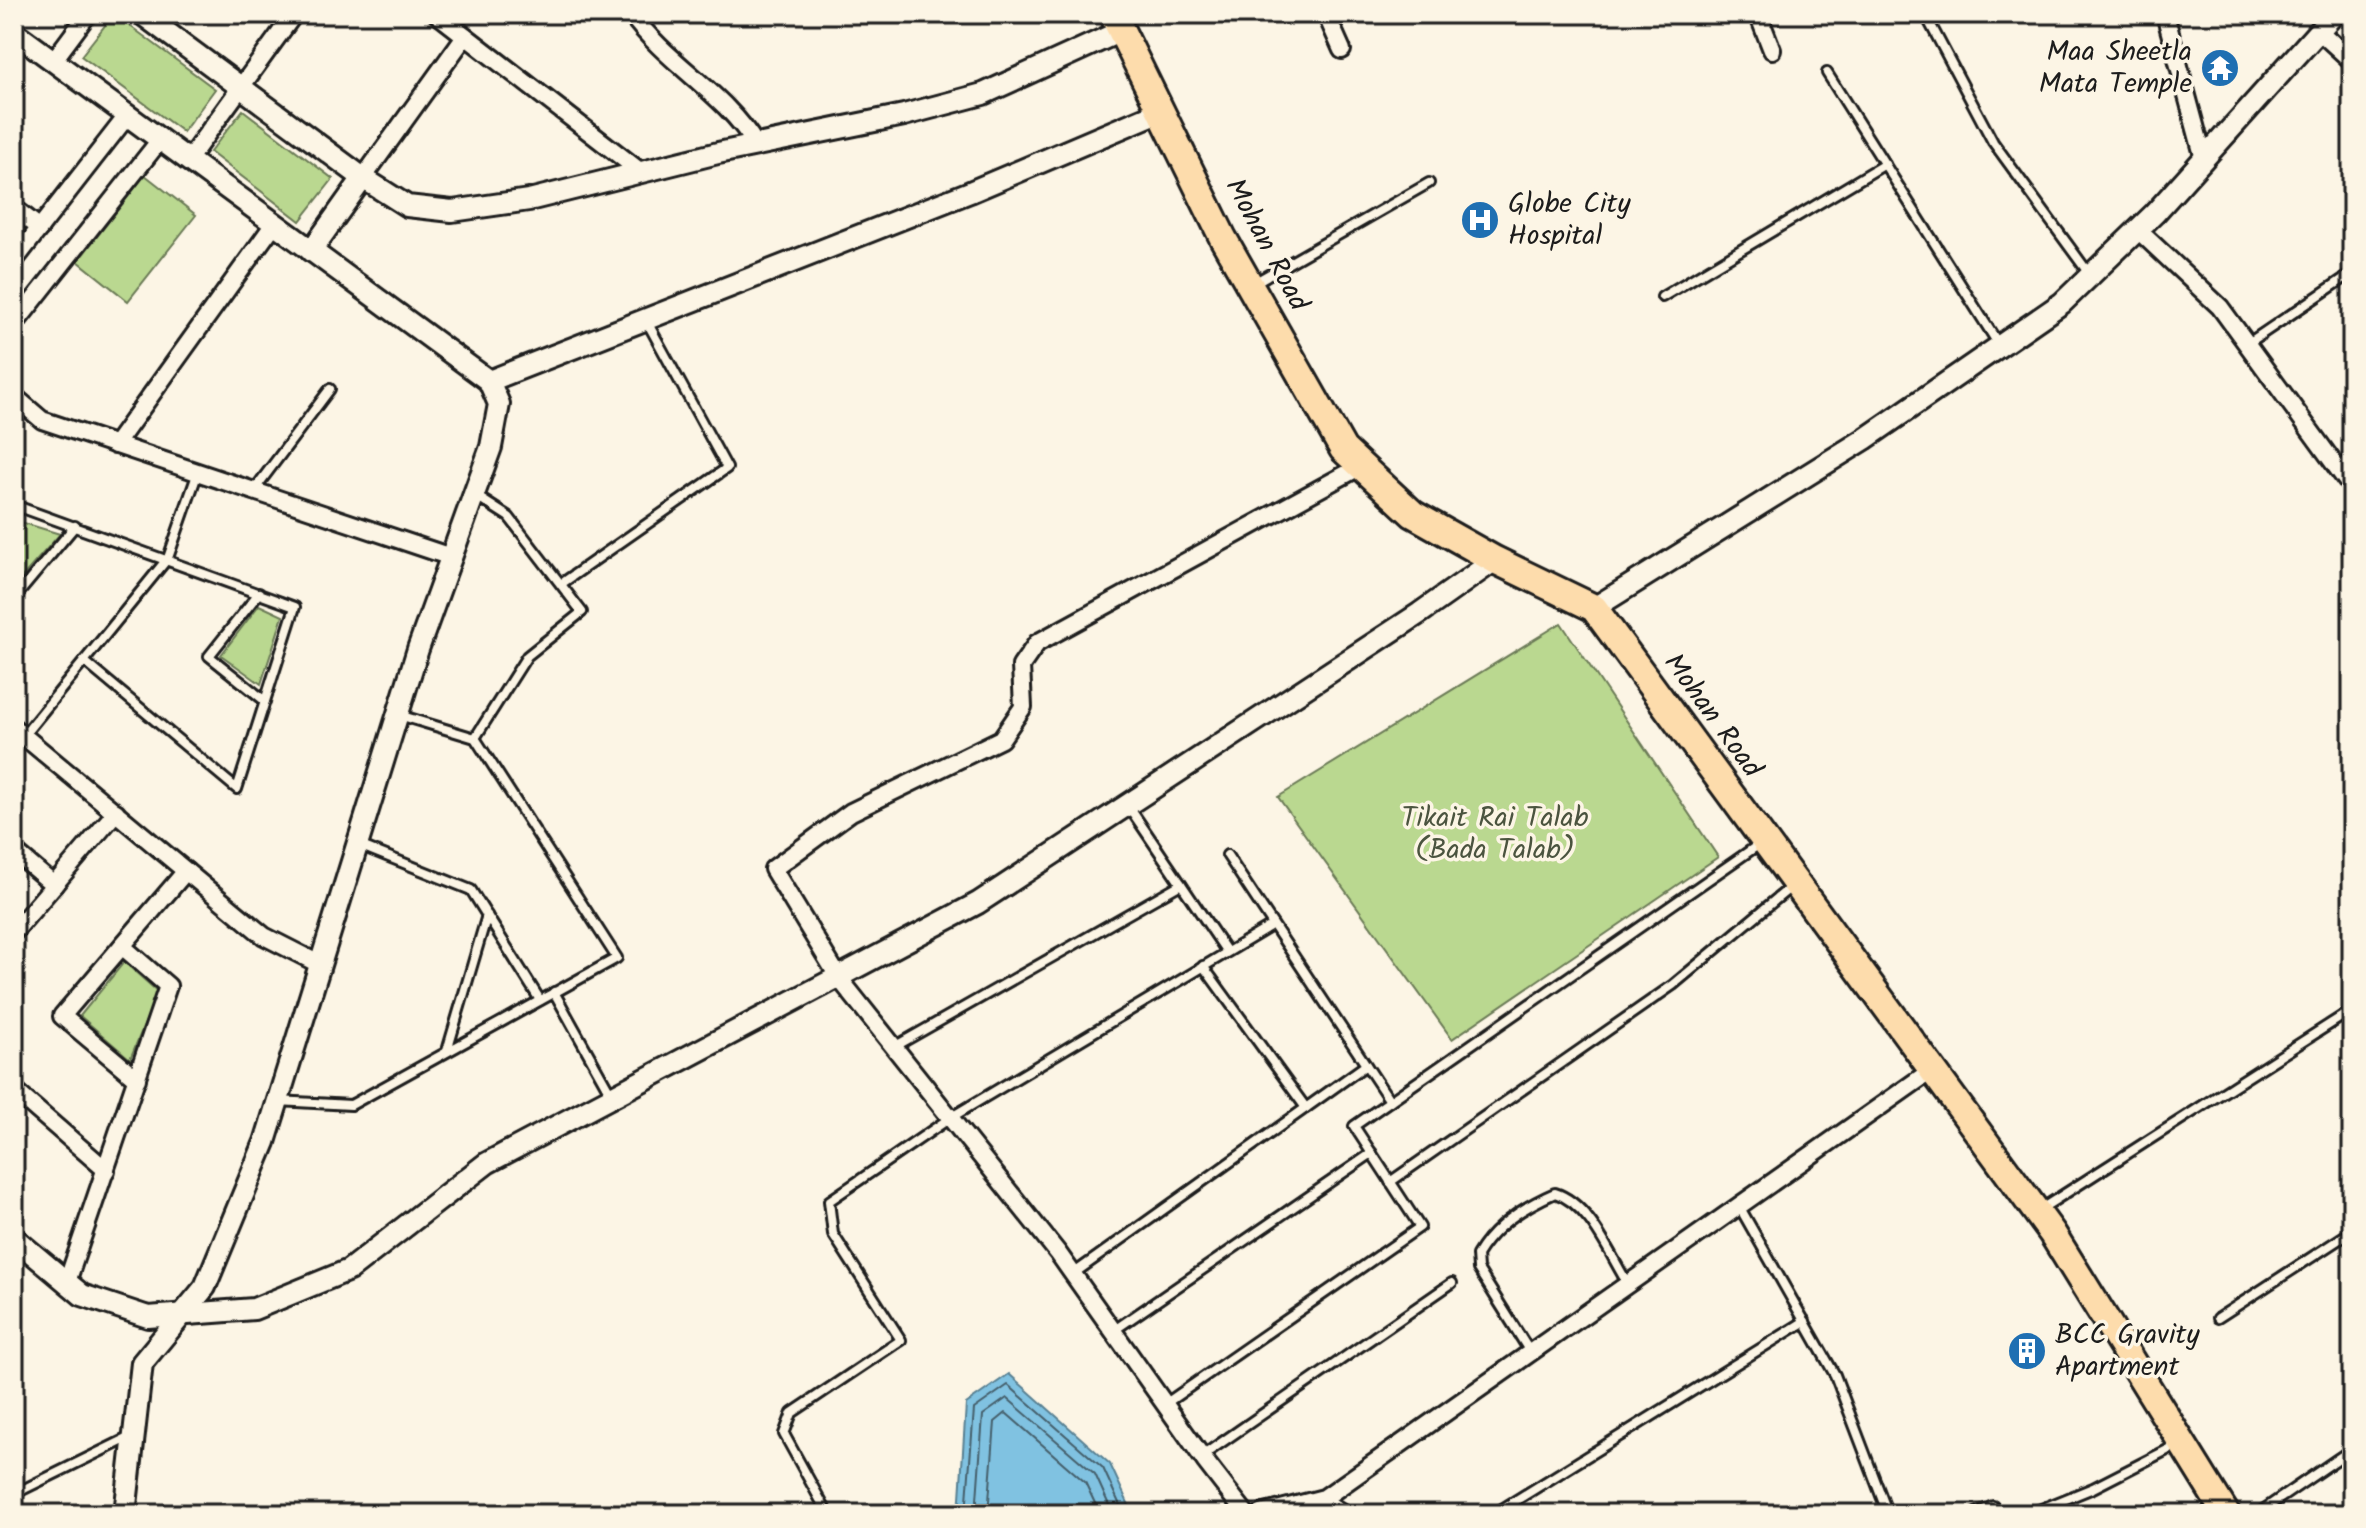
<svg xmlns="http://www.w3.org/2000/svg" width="2366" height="1528" font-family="Kalam,sans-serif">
<rect width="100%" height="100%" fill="#fcf5e5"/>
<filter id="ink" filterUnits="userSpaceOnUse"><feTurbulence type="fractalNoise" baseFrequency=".0125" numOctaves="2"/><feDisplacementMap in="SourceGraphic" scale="16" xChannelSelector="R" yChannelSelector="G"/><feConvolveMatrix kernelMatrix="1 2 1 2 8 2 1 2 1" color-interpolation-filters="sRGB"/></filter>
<g filter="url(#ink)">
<g fill="#bad890" stroke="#6b7a56" stroke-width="2">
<path d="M 114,14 L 215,89 L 183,132 L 81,56 Z"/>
<path d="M 243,110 L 333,179 L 300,221 L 210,152 Z"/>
<path d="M 145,175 L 196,215 L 128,301 L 78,261 Z"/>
<path d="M 14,520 L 60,534 L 14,586 Z"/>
<path d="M 259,605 L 283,616 L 261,684 L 221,655 Z"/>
<path d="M 1561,623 L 1718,857 L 1452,1039 L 1278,797 Z"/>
<path d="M 124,962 L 158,992 L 130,1059 L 80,1016 Z"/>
</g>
<path fill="#80c2e1" stroke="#588092" stroke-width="2" d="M 1009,1374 L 1110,1464 L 1133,1514 L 959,1514 L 966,1404 Z"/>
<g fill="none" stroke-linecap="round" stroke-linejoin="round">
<g stroke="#445e6b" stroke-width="2">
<path d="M 966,1514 L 974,1409 L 1008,1385 L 1103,1468 L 1124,1514"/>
<path d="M 976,1514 L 983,1415 L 1007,1398 L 1095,1474 L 1113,1514"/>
<path d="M 988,1514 L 995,1422 L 1006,1413 L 1085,1482 L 1100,1514"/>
</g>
<g stroke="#1c1c1c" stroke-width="14">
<g id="service">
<path d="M 1925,14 L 1993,142 L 2090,275"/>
<path d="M 1827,73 L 1999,345"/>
<path d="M 1254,283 L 1429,183"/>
<path d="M 1662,297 L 1885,164"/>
<path d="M 2247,344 L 2352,273"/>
<path d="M 2337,468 L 2352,457"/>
<path d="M 254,490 L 330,389"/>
<path d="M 475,495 L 509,517 L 582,612 L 527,656 L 475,738"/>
<path d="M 14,505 L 295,607 L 237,789 L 84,661"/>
<path d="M 561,584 L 727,468 L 646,320"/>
<path d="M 259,593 L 209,656 L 265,701"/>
<path d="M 14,599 L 75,526"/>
<path d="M 24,735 L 168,558 L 198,472"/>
<path d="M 1129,807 L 1227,952"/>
<path d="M 359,845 L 471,890 L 540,1000"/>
<path d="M 1227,855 L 1390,1101"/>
<path d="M 1203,966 L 1306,1108"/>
<path d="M 554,992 L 612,1096"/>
<path d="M 894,1047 L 1181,884"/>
<path d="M 447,1051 L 487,915"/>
<path d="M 278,1101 L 351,1105 L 617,958 L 475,738 L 399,715"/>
<path d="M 1390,1182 L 1673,985 L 1792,886"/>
<path d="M 1739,1206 L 1835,1375 L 1888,1514"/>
<path d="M 2041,1209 L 2352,1010"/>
<path d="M 1073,1274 L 1366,1065"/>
<path d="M 2218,1318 L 2352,1231"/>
<path d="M 1113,1331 L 1372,1153"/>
<path d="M 1530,1352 L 1478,1269 L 1477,1255 C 1494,1226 1525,1206 1555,1193 C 1590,1204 1609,1254 1628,1284"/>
<path d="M 1165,1404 L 1420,1227 L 1354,1126 L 1761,843"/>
<path d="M 1202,1456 L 1452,1283"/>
<path d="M 14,1494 L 132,1436"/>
<path d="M 1325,1498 L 1352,1514"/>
<path d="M 828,1514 L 784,1434 L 792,1413 L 901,1340 L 833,1234 L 829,1201 L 950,1118 L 1273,925"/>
<path d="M 1494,1514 L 1805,1321"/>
<path d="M 1973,1514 L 1993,1506 L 1997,1514"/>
<path d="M 2029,1514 L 2093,1488 L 2177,1445"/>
<path d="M 2257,1514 L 2352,1449"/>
</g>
</g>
<g stroke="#1c1c1c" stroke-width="22">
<g id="minor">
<path d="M 437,14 L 641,172"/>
<path d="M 631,14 C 667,64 725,93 756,145"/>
<path d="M 1326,14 L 1342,50"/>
<path d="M 1758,14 L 1772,50"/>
<path d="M 2165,14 L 2204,159"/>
<path d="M 2319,31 L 2352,61"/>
<path d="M 53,61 L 88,14"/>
<path d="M 188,160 L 294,14"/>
<path d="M 363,178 L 465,36"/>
<path d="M 14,208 L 40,228"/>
<path d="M 2138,230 L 2220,307 L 2352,488"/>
<path d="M 14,261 L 127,116"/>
<path d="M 14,325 L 160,140"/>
<path d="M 14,396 L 42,420 L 451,557"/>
<path d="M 115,445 L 274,224"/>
<path d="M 14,728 L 264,936 L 321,965"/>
<path d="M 14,851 L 54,885"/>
<path d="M 14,932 L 116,812"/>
<path d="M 137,1079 L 62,1016 L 186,871"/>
<path d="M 14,1090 L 106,1170"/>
<path d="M 67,1282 L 168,986 L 122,946"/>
<path d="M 1246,1514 L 1205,1461 L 1058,1253 L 839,978 L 773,869 L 851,812 L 1001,739 L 1023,707 L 1021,666 L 1037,643 L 1361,466"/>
<path d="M 1261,1514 L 1324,1498 L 1932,1070"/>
</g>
</g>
<g stroke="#1c1c1c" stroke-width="26">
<g id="tertiary">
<path d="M 142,14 L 363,178 L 407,206 L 452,211 L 529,200 L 718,153 L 904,115 L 983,94 L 1121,31"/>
<path d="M 14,32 L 489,381 L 499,404 L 491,447 L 418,649 L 265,1142 L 205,1287 L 142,1363 L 125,1514"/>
<path d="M 311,251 L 363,178"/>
<path d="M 489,381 L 970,192 L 1161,111"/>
<path d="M 1594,608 L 1865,439 L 2062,303 L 2155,213 L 2334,14"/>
<path d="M 14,1238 L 82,1295 L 148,1317 L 254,1309 L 349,1270 L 487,1163 L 978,903 L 1420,613 L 1495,560"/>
</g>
</g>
<g stroke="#1c1c1c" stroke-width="32">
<path id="primary" d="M 1113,14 L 1223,238 L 1343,449 L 1413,514 L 1495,560 L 1594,608 L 2052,1233 L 2226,1514"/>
</g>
<use href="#service" stroke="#fcf5e5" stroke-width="8"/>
<use href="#minor" stroke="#fcf5e5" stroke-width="16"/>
<use href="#tertiary" stroke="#fcf5e5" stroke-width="20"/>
<use href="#primary" stroke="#fddcac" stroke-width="26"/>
</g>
</g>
<defs>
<g id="temple-disc" transform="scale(2)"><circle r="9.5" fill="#1f6fb2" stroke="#fcf5e5"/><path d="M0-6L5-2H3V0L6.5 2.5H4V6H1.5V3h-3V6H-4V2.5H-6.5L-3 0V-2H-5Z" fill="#fff"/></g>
<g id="hospital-disc" transform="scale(2)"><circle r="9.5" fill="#1f6fb2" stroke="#fcf5e5"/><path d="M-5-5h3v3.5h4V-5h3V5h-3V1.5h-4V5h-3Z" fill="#fff"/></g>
<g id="building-disc" transform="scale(2)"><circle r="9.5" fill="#1f6fb2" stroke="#fcf5e5"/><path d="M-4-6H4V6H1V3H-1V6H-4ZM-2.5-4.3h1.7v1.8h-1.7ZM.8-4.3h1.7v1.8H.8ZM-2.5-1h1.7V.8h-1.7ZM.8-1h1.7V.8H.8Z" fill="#fff"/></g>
</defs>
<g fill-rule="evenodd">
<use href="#temple-disc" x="2220" y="68"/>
<use href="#hospital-disc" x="1480" y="220"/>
<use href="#building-disc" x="2027" y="1351"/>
</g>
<g text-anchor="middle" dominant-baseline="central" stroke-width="7" stroke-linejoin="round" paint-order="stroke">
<g font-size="28" fill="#1c1c1c" stroke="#fcf5e5" text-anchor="start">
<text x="2192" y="52" text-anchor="end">Maa Sheetla<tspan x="2192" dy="32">Mata Temple</tspan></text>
<text x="1508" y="204">Globe City<tspan x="1508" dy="32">Hospital</tspan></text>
<text x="2055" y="1335">BCC Gravity<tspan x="2055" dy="32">Apartment</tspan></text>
</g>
<g font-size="28" fill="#1c1c1c" stroke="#fcf5e5">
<text transform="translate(1266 245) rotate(62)">Mohan Road</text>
<text transform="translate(1712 716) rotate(54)">Mohan Road</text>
</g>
<g font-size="28" fill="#4b543f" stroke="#fcf5e5">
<text x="1495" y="818">Tikait Rai Talab<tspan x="1495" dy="32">(Bada Talab)</tspan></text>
</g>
</g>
<rect width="2366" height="1528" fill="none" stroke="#fcf5e5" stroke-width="48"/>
<rect x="24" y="24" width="2318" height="1480" fill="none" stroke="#1c1c1c" stroke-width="3" filter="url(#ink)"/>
</svg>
